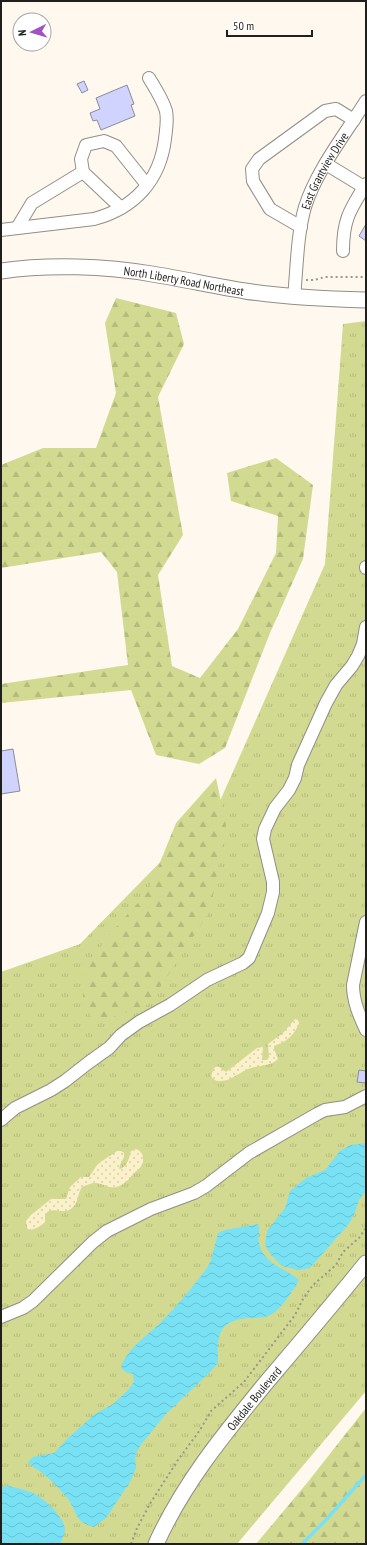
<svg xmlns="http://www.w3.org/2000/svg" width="367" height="1545" font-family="'PT Sans Narrow',sans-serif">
<defs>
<pattern id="grass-tufts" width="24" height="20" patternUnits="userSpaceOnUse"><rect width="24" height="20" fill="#d2da91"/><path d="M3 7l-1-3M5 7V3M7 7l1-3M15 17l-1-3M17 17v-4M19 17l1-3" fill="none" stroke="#b4bb7c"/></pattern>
<pattern id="forest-firs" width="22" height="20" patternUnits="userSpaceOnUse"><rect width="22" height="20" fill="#d2da91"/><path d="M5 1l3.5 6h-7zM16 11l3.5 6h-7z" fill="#b4bb7c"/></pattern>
<pattern id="sand-dots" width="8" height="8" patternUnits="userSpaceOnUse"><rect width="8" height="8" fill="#faf0ca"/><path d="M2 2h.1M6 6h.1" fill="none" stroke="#d6cdad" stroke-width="1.8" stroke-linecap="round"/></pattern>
<pattern id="water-waves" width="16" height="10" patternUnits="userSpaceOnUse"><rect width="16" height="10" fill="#79e1f4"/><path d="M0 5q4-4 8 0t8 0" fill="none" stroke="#68c1d1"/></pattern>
</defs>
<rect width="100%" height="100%" fill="#fff8ef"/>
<path fill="url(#grass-tufts)" d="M 366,321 L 366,1391 L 237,1544 L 1,1544 L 1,972 L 80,944 L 220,801 L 325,564 L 343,324 Z"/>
<g fill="url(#forest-firs)">
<path d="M 116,298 L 176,313 L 184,344 L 158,397 L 183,535 L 158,575 L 172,666 L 200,678 L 238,629 L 276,553 L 278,516 L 231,501 L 227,473 L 276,458 L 313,485 L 303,559 L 270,633 L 225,748 L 199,764 L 156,755 L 131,690 L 1,703 L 1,684 L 128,665 L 117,572 L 101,552 L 1,568 L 1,465 L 43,448 L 96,448 L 116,393 L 105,323 Z"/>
<path d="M 216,778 L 226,825 L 210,911 L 149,1004 L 96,1023 L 82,1004 L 87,964 L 117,926 L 148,892 L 176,823 Z"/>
<path d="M 366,1408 L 366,1544 L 256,1544 L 307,1483 Z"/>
</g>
<g fill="url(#sand-dots)">
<path d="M 295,1019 L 298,1020 L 299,1023 C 295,1035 286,1042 274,1046 L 274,1049 L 278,1059 C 271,1066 261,1065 251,1068 C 240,1071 231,1082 219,1081 C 215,1081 213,1079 211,1076 L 214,1068 L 218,1066 L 226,1072 L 257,1048 L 263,1047 L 262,1060 L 267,1060 L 269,1057 L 268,1044 L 283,1033 Z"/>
<path d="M 136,1149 C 141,1151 144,1155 143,1161 C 142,1167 138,1170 134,1173 C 129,1179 125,1184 117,1187 C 110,1189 104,1184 96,1183 C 91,1183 87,1185 82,1187 C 77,1194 79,1202 72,1208 C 64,1216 53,1205 45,1214 L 45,1222 C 41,1226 36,1229 29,1230 L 27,1228 L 26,1221 L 31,1215 L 51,1199 L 66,1199 L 70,1187 L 81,1177 L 89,1177 L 97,1165 L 102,1161 L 117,1151 L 121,1151 L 124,1153 L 124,1157 L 120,1165 L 119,1169 C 127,1168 129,1158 131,1151 Z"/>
</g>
<g fill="url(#water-waves)">
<path d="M 366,1143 L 366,1191 L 359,1200 L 354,1215 L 348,1225 L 310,1268 L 298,1270 L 282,1266 L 270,1254 L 265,1244 L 267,1231 L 285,1208 L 290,1191 L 306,1178 L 325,1170 L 340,1151 L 350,1145 Z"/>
<path d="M 258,1224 C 261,1231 257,1237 259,1243 C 264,1265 286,1268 299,1280 C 294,1290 281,1309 272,1314 C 266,1318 257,1318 250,1318 C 218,1320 217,1335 218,1363 L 210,1372 L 166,1414 L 140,1446 L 135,1456 L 136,1468 L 130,1482 L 106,1518 L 94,1527 C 74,1522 78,1513 68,1499 C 63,1492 47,1476 41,1472 C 36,1468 32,1467 28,1462 L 33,1457 L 54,1453 L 68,1438 L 95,1414 L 113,1404 L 129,1389 L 134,1382 L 133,1374 L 126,1372 L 121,1368 C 126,1348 149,1335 163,1320 C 179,1304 193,1286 207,1268 L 211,1260 L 218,1233 L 225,1230 Z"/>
<path d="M 6,1485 C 14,1488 25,1489 33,1493 C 44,1498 64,1517 65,1529 C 65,1534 62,1540 60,1544 L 1,1544 L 1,1489 Z"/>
</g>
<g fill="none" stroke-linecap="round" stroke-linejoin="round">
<path stroke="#79e1f4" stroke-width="3.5" d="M 302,1544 L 325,1521 L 366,1475"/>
</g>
<g fill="#cfd3fe" stroke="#8b8c96">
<path d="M 84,81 L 88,90 L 82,93 L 77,84 Z"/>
<path d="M 127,85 L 134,104 L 131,105 L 135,116 L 101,130 L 97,120 L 93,121 L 90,113 L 100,109 L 96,98 Z"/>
<path d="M 366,224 L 366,241 L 359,236 Z"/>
<path d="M 13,749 L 20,791 L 1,794 L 1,751 Z"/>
<path d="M 359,1070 L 366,1071 L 366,1083 L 357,1082 Z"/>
</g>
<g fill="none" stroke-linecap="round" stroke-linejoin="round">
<g stroke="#938d85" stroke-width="14">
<g id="minor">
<path d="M 326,164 L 364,187"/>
<path d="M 121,208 L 83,172 L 81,159 L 86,145 L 104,141 L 116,146 L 147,185"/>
<path d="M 301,227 L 270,209 L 253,181 L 252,169 L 259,159 L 325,111 L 336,109 L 354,120"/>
<path d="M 17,228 L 32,203 L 83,172"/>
<path d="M 1,230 L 94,219 C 135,208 160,180 165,139 C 166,129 168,121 166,111 C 163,100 155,88 149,78"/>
<path d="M 343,251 C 343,219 350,210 366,184"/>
<path id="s1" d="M 294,297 C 297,267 297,235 305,207 C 316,171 346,133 366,101"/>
<path d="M 366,567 L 366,568"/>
<path d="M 366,922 L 353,985 C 353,1001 359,1015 366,1030"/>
<path d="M 1,1120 L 15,1108 L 51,1090 L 65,1081 L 88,1063 L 109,1048 L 121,1035 L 139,1022 L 170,1005 L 207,980 L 243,963 L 249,958 L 268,913 L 273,892 L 273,882 L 263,839 L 265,829 L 275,808 L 289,790 L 295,778 L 298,765 L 326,703 L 336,685 L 352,666 L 358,656 L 363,644 L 366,627"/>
<path d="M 1,1317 L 23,1308 L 33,1301 L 93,1242 L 107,1231 L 151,1209 L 194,1193 L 206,1186 L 249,1153 L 317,1114 L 325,1110 L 345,1107 L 366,1096"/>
</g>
</g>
<g stroke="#938d85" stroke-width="17">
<g id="major">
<path id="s2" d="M 1,271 C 48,264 106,266 152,274 C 183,279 214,286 245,291 C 285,297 325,299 366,300"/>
<path id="s3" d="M 156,1544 C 183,1484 224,1434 265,1384 C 299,1344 333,1304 366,1263"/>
</g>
</g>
<g stroke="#9a958e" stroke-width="2" stroke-dasharray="2 3" stroke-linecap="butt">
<path d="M 306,280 L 314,280 L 325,277 L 366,277"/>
<path d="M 131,1544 L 137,1528 L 151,1502 L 178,1460 L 200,1430 L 211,1411 L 244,1382 L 295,1315 L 303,1299 L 313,1285 L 336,1265 L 343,1252 L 359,1238 L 366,1228"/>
</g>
<use href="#minor" stroke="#fff" stroke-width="12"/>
<use href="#major" stroke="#fff" stroke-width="15"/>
</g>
<g text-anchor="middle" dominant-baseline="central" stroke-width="3" stroke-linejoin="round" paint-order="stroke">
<g font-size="12" fill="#211f1b" stroke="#fff">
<text stroke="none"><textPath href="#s1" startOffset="132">East Grantview Drive</textPath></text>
<text stroke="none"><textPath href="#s2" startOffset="184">North Liberty Road Northeast</textPath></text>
<text stroke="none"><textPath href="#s3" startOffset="176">Oakdale Boulevard</textPath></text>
</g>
</g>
<rect width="367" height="1545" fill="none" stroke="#211f1b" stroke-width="4"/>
<g transform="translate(32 32) rotate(265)"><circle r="19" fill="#ffffff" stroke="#a6a5a4"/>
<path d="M0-3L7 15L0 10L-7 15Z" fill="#a151c1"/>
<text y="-6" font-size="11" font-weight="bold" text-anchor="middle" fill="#211f1b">N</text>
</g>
<path d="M227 30v6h85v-6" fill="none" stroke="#211f1b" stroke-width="2"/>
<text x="233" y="30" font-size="12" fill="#211f1b" stroke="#ffffff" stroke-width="3" paint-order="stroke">50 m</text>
</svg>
